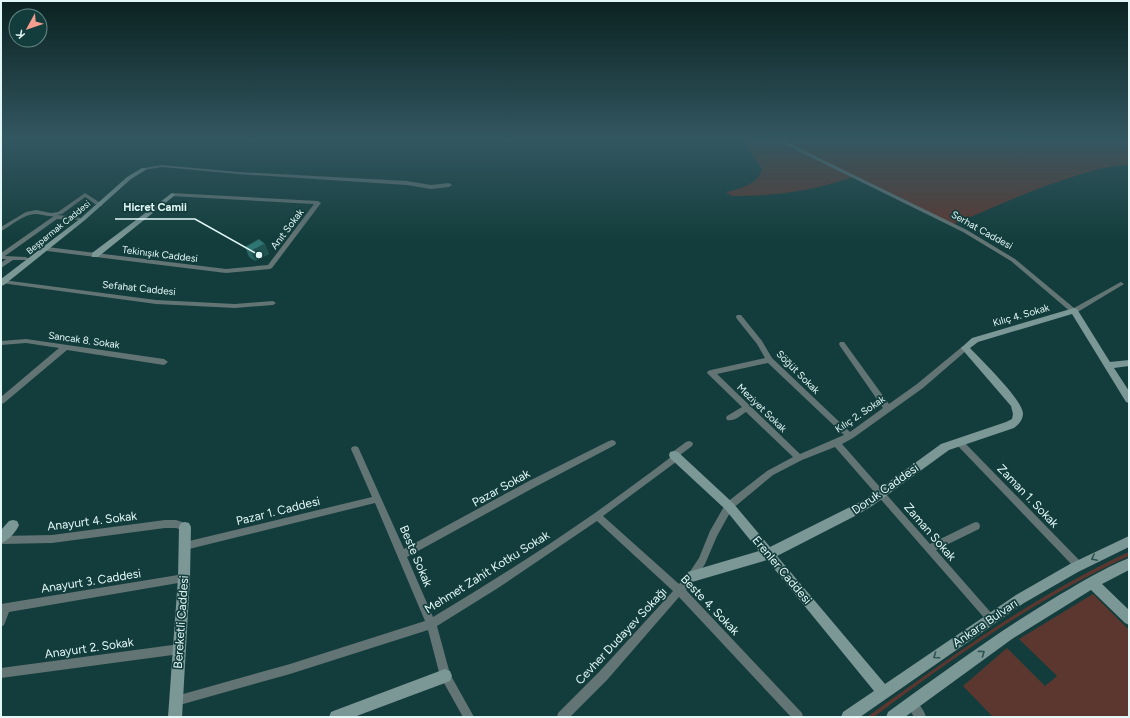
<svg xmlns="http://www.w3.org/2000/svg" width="1130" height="718" font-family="Figtree,sans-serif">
<rect width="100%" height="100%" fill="#133d3c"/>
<g fill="#5c3730">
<path d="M 745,139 L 1129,139 L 1129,165 C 1110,165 1092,171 1075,176 C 1033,189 994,207 954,224 L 856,176 C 811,191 780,196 732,196 L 726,192 C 738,190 760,183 762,169 L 752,155 Z"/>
<path d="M 1129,552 L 1129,556 C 1038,598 954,657 874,717 L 867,717 C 951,657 1035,595 1129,552 Z"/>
<path d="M 1093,594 L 1129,630 L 1129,717 L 993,717 L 963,686 L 1007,648 L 1045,686 L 1057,676 L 1019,639 Z"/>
</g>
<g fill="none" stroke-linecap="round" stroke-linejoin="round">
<g fill="#637474" fill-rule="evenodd">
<path d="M 774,139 L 780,139 L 967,230 L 1015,259 L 1074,308 L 1119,283 L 1121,282 L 1124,284 L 1076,313 L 1072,313 L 1011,261 L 963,232 Z"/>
<path d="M 162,165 L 238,172 L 407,181 L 431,185 L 449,183 L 452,185 L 449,187 L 431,189 L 407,185 L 238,174 L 162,167 L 144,170 L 142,169 L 144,168 Z"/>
<path d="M 85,193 L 102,204 L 102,206 L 98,206 L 85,197 L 62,214 L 57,215 L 78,217 L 81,219 L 80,220 L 57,219 L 5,256 L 26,257 L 29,259 L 28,260 L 13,260 L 1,268 L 1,263 L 6,259 L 1,259 L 1,253 L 54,216 C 47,217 41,214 35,214 C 25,214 11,225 3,230 L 1,231 L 1,227 L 26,212 L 36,210 L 51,213 L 58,212 Z"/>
<path d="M 172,193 L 318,201 L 321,203 L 272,268 L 270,269 L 226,273 L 47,251 L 44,249 L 47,247 L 226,269 L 268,265 L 314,204 L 170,196 L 169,195 Z"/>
<path d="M 3,280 L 156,300 L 235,304 L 273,301 L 276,303 L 273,305 L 235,308 L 156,304 L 1,283 L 1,281 Z"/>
<path d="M 737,315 L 741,315 L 762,341 L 772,358 L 850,432 L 883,408 L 840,346 L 839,344 L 840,342 L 844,342 L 889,404 L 917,384 L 963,346 L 967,346 L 968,348 L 967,350 L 923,388 L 853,438 L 842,444 L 930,544 L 973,523 L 976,522 L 979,523 L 980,526 L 979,529 L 936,550 L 993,615 L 995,618 L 993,621 L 990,623 L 987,621 L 835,447 L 802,460 L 773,475 L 732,509 L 717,536 L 705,564 L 695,579 L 686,590 L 802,713 L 803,717 L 791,717 L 679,597 L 607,680 L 570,717 L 557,717 L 558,713 L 599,672 L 673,591 L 597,521 L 498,588 L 437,626 L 450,674 L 474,717 L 463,717 L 440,676 L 428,630 L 290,674 L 176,706 L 172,705 L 171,701 L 172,697 L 176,696 L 290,664 L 425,621 L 375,503 L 185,550 L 182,549 L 180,546 L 182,543 L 185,542 L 372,497 L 351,449 L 352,447 L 355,446 L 358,447 L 359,449 L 404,549 L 529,481 L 609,441 L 612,440 L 615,441 L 616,443 L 615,445 L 535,487 L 407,557 L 433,617 C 488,584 542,550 595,513 C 620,495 646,476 671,457 L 670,455 L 671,453 L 686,442 L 689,441 L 692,442 L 693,444 L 692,446 L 680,455 L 681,457 L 680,459 L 603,516 L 679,584 L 689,573 L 699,558 L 710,531 L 726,503 L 767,471 L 793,457 L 746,412 C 741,415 734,422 727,420 L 726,418 L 727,416 L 742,407 L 707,373 L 708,371 L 711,370 L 765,358 L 757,344 L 737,319 L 736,317 ZM 768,363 L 844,435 L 800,454 L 717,374 Z"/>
<path d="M 26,339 L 164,359 L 168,362 L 164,365 L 67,350 L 4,403 L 1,404 L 1,397 L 59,348 L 26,343 L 1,345 L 1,341 Z"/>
<path d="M 959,439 L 962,440 L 1082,563 L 1084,566 L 1082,569 L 1079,570 L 1076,569 L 956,444 L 955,442 L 956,440 Z"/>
<path d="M 165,520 L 176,520 L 188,524 L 189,527 L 188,530 L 185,531 L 176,528 L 165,528 L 52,543 L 1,544 L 1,536 L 52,535 Z"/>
<path d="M 184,574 L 187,575 L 189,578 L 187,581 L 184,582 L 9,612 L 4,625 L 1,627 L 1,604 Z"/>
<path d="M 180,644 L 184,645 L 185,649 L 184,653 L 180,654 L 1,678 L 1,668 Z"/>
<path d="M 911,699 C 918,701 924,710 926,717 L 914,717 L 906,704 L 907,700 Z"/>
</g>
<g fill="#7b9796" fill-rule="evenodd">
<path d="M 142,168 L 147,169 L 131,179 L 85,220 L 4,285 L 1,286 L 1,279 L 81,218 L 127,177 Z"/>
<path d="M 172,193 L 175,195 L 174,196 L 98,257 L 92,257 L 92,253 Z"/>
<path d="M 1074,308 L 1077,309 L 1110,362 L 1129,360 L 1129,366 L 1114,368 L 1129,391 L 1129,403 L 1126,402 L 1072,314 L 978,342 L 970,348 C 982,361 1021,398 1023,413 C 1023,420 1019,424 1014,428 L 949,450 L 872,506 L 857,515 L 777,556 L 885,684 L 1016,595 L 1070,564 L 1129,536 L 1129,547 L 1078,572 L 1024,603 L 860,717 L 841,717 L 843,712 L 874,691 L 767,560 L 692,582 L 688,580 L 686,576 L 688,572 L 759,551 L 725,509 L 670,458 L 669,455 L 670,452 L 674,451 L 678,452 L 733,503 L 770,547 L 864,500 L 941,444 L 1006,422 L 1012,419 L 1013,414 L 1011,406 L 961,348 L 972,338 Z"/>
<path d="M 13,520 L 17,521 L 19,525 C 16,532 8,541 1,543 L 1,530 L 9,521 Z"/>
<path d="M 185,522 L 189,523 L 191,527 L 190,578 L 182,717 L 168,717 L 178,578 L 179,527 L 181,523 Z"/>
<path d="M 1129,558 L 1129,570 L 1102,584 L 1129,610 L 1129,625 L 1125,623 L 1091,590 L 1012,639 L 905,717 L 886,717 L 888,712 C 942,673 995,634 1051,600 C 1076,585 1102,569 1129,558 Z"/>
<path d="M 445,669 L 450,671 L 452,676 L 450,681 L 445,683 L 354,717 L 329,717 L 331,712 L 336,710 Z"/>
</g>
</g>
<path fill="#286563" d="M 265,244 L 269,254 L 255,261 L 249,257 L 245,247 Z"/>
<path fill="#205250" d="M 265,244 L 269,254 L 255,261 L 251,251 Z"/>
<path fill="#2e7573" stroke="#205250" d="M 259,239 L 265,244 L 251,251 L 245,247 Z"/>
<defs><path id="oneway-chevron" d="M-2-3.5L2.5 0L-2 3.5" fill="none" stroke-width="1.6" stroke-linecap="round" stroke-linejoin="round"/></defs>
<g stroke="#2d5452">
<use href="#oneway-chevron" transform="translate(1094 558) rotate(153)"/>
<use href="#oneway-chevron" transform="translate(982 653) rotate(-36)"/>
<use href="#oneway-chevron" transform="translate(936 656) rotate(145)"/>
</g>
<linearGradient id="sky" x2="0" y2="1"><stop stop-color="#0a2221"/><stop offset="0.58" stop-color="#335761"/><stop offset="1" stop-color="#335761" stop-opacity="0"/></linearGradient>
<rect width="1130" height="240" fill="url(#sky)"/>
<g text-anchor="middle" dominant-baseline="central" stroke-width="3.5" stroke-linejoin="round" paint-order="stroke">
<g font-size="9" fill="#e2f8f7" stroke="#133d3c">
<text transform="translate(58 227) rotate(-39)">Beşparmak Caddesi</text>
</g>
<g font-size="10" fill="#e2f8f7" stroke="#133d3c">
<text transform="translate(287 229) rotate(-53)">Anıt Sokak</text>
<text transform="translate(982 230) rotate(29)">Serhat Caddesi</text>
<text transform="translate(160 254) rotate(7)">Tekinışık Caddesi</text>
<text transform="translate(139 288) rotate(6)">Sefahat Caddesi</text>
<text transform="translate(1021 315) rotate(-16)">Kılıç 4. Sokak</text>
<text transform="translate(84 340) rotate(8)">Sancak 8. Sokak</text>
<text transform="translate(798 372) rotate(45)">Söğüt Sokak</text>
<text transform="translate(762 408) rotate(44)">Meziyet Sokak</text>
<text transform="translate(860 414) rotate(-34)">Kılıç 2. Sokak</text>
</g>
<g font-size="12" fill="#e2f8f7" stroke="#133d3c">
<text transform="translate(501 488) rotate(-29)">Pazar Sokak</text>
<text transform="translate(885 489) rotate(-35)">Doruk Caddesi</text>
<text transform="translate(1028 496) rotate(46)">Zaman 1. Sokak</text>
<text transform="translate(278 511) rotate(-14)">Pazar 1. Caddesi</text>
<text transform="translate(92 521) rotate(-7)">Anayurt 4. Sokak</text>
<text transform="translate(930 532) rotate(49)">Zaman Sokak</text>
<text transform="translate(416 556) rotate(67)">Beste Sokak</text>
<text transform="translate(782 570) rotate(50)">Erenler Caddesi</text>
<text transform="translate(487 572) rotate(-32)">Mehmet Zahit Kotku Sokak</text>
<text transform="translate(91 581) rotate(-9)">Anayurt 3. Caddesi</text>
<text transform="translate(710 605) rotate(46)">Beste 4. Sokak</text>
<text transform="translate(181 622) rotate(-86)">Bereketli Caddesi</text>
<text transform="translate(985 623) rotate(-34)">Ankara Bulvarı</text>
<text transform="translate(621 636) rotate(-47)">Cevher Dudayev Sokağı</text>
<text transform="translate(89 648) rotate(-8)">Anayurt 2. Sokak</text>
</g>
</g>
<path fill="none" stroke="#e2f8f7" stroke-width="1.5" d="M259 255L195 219H115"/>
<circle fill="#e2f8f7" stroke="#133d3c" stroke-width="1.5" cx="259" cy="255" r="4"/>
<g font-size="11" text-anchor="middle" font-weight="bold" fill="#e2f8f7" stroke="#133d3c" stroke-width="3.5" stroke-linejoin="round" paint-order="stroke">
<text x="155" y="211">Hicret Camii</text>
</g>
<rect width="1130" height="718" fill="none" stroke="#e2f8f7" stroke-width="4"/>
<g transform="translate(28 28) rotate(230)"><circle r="19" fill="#133d3c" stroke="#668887"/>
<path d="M0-3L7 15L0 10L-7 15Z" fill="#f59d8e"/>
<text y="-6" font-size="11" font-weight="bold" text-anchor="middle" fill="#e2f8f7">K</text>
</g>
</svg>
